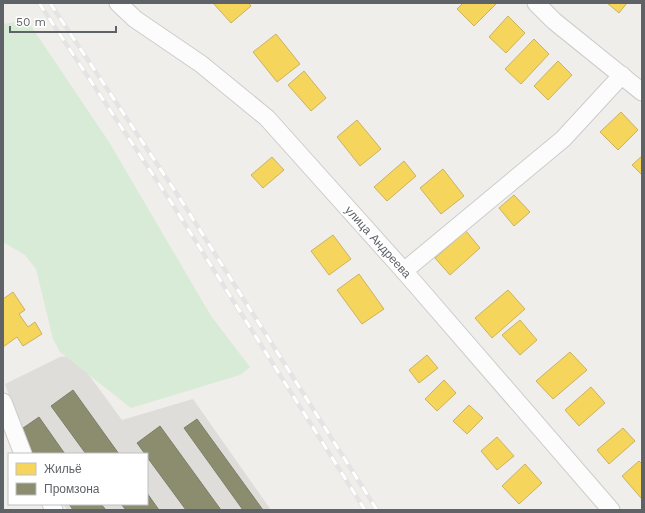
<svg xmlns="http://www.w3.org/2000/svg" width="645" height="513" font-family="'Work Sans',sans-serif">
<rect width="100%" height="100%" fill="#efeeea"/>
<path fill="#dfddda" d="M 75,356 L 122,420 L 193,399 L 271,510 L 67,510 L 63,504 L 147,504 L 147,454 L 29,454 L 5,384 L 60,357 Z"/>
<path fill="#d8ebd6" d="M 27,20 L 109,142 L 211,316 L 250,367 L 240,375 L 131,408 L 60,352 L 53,339 L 36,269 L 25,255 L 3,242 L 3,24 Z"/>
<g fill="#f6d55c" stroke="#c9b360">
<path d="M 213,3 L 249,3 L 251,6 L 231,23 Z"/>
<path d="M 463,3 L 497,3 L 474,26 L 457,9 Z"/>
<path d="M 607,3 L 627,3 L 619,13 Z"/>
<path d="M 508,16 L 525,33 L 506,53 L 489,37 Z"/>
<path d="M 276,34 L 300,64 L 277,82 L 253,52 Z"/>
<path d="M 534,39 L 549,54 L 521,84 L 505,69 Z"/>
<path d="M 558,61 L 572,75 L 548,100 L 534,86 Z"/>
<path d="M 304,71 L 326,98 L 311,111 L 288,85 Z"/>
<path d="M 621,112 L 638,130 L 618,150 L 600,132 Z"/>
<path d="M 357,120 L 381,149 L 360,166 L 337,137 Z"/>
<path d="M 642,156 L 642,175 L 632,165 Z"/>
<path d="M 272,157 L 284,170 L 263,188 L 251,175 Z"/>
<path d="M 404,161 L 416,176 L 387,201 L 374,187 Z"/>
<path d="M 443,169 L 464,196 L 441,214 L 420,188 Z"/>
<path d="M 514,195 L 530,212 L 514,226 L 499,208 Z"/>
<path d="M 466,231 L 480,248 L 450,275 L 435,258 Z"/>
<path d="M 333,235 L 351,259 L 329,275 L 311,251 Z"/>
<path d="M 359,274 L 384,309 L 362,324 L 337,290 Z"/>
<path d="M 508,290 L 525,309 L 492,338 L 475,318 Z"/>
<path d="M 13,292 L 25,310 L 19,314 L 28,327 L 35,322 L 42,334 L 23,346 L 17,337 L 3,347 L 3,299 Z"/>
<path d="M 520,320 L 537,340 L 520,355 L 502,335 Z"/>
<path d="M 570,352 L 587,370 L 553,399 L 536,381 Z"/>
<path d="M 427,355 L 438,368 L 419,383 L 409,370 Z"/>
<path d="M 444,380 L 456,393 L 437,411 L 425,399 Z"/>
<path d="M 591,387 L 605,403 L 579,426 L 565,410 Z"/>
<path d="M 469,405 L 483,418 L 467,434 L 453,421 Z"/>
<path d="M 623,428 L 635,441 L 609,464 L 597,450 Z"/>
<path d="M 497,437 L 514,456 L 497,470 L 481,451 Z"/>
<path d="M 639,461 L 642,464 L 642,497 L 641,498 L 622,476 Z"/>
<path d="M 525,464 L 542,483 L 519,504 L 502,486 Z"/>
</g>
<g fill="#8c8c6e" stroke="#7e806c">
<path d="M 73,390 L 119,454 L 86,454 L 51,406 Z"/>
<path d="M 39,417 L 65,454 L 33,454 L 23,428 Z"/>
<path d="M 197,419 L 263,510 L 243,510 L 184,428 Z"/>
<path d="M 160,426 L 221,510 L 186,510 L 147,457 L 147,454 L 145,454 L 137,443 Z"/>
<path d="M 147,493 L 159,510 L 126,510 L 121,504 L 147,504 Z"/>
<path d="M 69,504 L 101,504 L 106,510 L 73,510 Z"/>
</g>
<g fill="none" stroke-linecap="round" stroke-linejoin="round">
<g stroke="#cbcccc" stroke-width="19">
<g id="street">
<path d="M 118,3 L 135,19 L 201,64 L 267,118 L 404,271 L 611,510"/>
<path d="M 536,3 L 554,21 L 642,92"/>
<path d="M 404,271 L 563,139 L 622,75"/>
<path d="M 3,402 L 23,454"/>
<path d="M 51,504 L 54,510"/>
</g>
</g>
<use href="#street" stroke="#fdfcfc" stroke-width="17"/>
<g stroke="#e4e4e4" stroke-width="4.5">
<g id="rail">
<path d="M 39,3 L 171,202 L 365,510"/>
<path d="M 50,3 L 179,197 L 377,510"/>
</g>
</g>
<use href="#rail" stroke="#fff" stroke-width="3" stroke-dasharray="9" stroke-linecap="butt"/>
</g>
<g text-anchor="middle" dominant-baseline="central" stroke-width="4" stroke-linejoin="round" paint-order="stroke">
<g font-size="12" fill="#5f6368" stroke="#fff">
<text transform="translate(378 242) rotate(48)">улица Андреева</text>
</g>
</g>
<rect width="645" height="513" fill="none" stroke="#5f6368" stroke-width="8"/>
<rect x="8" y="453" width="140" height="52" fill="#ffffff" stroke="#bfc1c3"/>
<rect x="16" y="463" width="20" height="12" fill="#f6d55c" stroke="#bfc1c3"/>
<text x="44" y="473" font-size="12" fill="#5f6368">Жильё</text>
<rect x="16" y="483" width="20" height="12" fill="#8c8c6e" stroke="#bfc1c3"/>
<text x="44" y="493" font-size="12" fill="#5f6368">Промзона</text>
<path d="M10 26v6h106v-6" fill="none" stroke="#5f6368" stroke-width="2"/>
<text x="16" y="26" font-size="12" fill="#5f6368" stroke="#ffffff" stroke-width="3" paint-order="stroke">50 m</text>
</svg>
